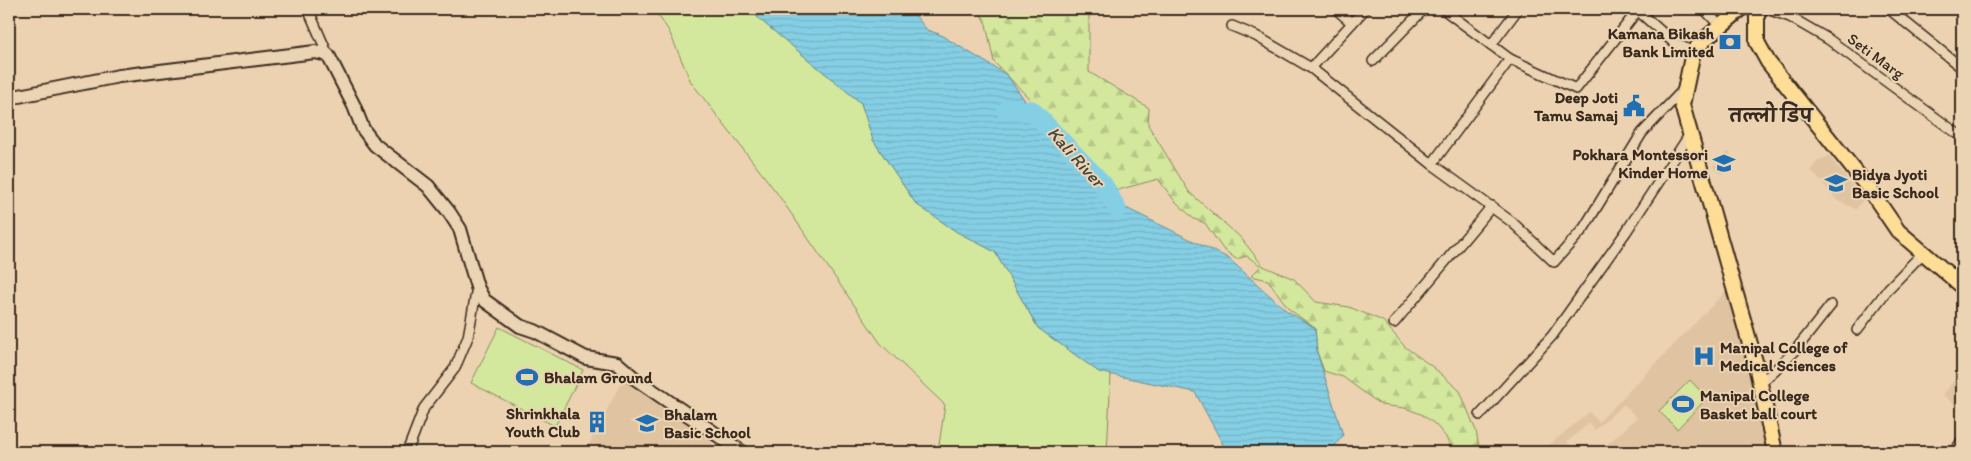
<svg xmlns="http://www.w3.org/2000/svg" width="1971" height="461" font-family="Itim,'Playpen Sans Deva',sans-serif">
<defs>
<pattern id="forest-firs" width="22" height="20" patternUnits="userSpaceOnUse" patternTransform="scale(1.25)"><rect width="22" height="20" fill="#d3e89d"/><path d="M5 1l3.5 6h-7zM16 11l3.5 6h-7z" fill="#b6c787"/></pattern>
<pattern id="water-rules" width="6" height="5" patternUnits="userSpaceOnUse" patternTransform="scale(1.25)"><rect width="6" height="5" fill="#85cfe5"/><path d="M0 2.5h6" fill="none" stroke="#74b2c4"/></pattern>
</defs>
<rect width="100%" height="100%" fill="#ecd2b0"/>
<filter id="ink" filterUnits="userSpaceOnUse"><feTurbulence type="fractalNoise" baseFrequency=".02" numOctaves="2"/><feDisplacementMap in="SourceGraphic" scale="10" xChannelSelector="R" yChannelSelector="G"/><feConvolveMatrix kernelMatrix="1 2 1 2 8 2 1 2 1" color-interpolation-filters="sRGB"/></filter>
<g filter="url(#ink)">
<g fill="#e0c3a1">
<path d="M 1728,152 L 1736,160 L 1721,174 L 1713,166 Z"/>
<path d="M 1829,156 L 1863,200 L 1856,209 L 1837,200 L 1811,170 L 1819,160 Z"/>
<path d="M 1725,292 L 1740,332 L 1768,452 L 1606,452 L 1610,449 L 1607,445 L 1637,418 L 1624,404 L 1595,430 L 1589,423 L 1567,442 L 1574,450 L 1571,452 L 1541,452 L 1589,412 L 1599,422 Z"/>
<path d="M 1962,370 L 1962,410 L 1943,395 Z"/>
<path d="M 624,377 L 714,437 L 709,452 L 585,452 Z"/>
</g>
<g fill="#d3e89d" stroke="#87895e">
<path d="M 654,9 L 753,9 L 758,18 L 861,103 L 873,140 L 916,204 L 957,232 L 995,252 L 1038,328 L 1099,372 L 1111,374 L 1107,452 L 938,452 L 945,405 L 881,344 L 777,193 L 691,82 L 669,31 Z"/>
<path d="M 499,327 L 583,370 L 555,426 L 471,383 Z"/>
<path d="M 1690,380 L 1707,398 L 1677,429 L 1659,411 Z"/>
</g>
<path fill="url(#forest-firs)" stroke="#87895e" d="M 978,9 L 1063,9 L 1089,15 L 1089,72 L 1149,108 L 1148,125 L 1189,192 L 1241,238 L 1263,266 L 1294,279 L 1316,302 L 1349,307 L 1383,321 L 1405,347 L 1434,368 L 1460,391 L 1476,431 L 1480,452 L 1452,452 L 1446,437 L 1435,424 L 1421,414 L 1405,408 L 1381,405 L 1343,377 L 1324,371 L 1317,352 L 1315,328 L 1289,309 L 1268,280 L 1251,276 L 1261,266 L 1247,256 L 1236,259 L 1223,249 L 1205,223 L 1194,219 L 1174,200 L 1158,179 L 1118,190 L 994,62 L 986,24 Z"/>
<path fill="url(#water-rules)" stroke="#678d95" d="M 753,9 L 910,9 L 927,30 L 939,34 L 1007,75 L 1035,115 L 1124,207 L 1228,258 L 1287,311 L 1315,328 L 1317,352 L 1343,435 L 1330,452 L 1227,452 L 1195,392 L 1099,372 L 1038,328 L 995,252 L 957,232 L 916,204 L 873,140 L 861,103 L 758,18 Z"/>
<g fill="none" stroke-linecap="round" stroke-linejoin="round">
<path stroke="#85cfe5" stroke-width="19" d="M 1006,111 L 1032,110 L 1103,184 L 1117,209"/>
<g stroke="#3b2a1e" stroke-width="12">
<g id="street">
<path d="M 308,9 L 328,55"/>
<path d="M 1336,9 L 1352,23"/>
<path d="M 1636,9 L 1673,42 L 1693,52"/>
<path d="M 1704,9 L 1720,26"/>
<path d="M 1767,9 L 1790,17 L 1828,39 L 1962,137"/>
<path d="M 1889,9 L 1962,68"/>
<path d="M 1232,26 L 1256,36 L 1311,68 L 1432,164 L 1512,222 L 1554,262 L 1584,228 L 1642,133 L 1683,90"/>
<path d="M 1491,45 L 1518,9"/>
<path d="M 1510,59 L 1576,89 L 1638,10"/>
<path d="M 1373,61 L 1424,9"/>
<path d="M 1311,68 L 1365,9"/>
<path d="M 1432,164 L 1510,59 L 1443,9"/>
<path d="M 1394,323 L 1492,206"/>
<path d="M 1857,330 L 1888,289 L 1923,253"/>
<path d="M 1761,383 L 1794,352 L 1831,305"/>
<path d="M 1480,415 L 1552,336 L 1626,232 L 1690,134"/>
<path d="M 407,452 L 424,408 L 455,368 L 468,337 L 477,287"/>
<path d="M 1955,452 L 1962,440"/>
</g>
</g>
<g stroke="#3b2a1e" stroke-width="16">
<path id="secondary" d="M 9,98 L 119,76 L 315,52 L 328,55 L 354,106 L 363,129 L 375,145 L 428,186 L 449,212 L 460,229 L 477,287 L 484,300 L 520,326 L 535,331 L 586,358 L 617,363 L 633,377 L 742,452"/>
</g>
<g stroke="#3b2a1e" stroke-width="18">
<g id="primary">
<path d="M 1741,9 L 1704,40 L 1693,52 L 1682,105 L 1756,365 L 1775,452"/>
<path d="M 1757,9 L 1757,42 L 1768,62 L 1870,190 L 1898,231 L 1962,286"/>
</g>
</g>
<use href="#street" stroke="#ebd4b3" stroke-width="9"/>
<use href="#secondary" stroke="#ebd4b3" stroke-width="12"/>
<use href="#primary" stroke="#fedd96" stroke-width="14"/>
</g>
</g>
<defs>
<g id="bank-bare" transform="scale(1.725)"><path d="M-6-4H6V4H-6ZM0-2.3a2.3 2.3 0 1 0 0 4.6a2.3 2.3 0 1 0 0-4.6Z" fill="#1f6fb2" stroke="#ebd4b3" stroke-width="2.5" paint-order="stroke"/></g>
<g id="civic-bare" transform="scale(1.725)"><path d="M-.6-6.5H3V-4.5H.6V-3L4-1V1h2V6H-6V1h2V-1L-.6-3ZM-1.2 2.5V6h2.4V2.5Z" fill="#1f6fb2" stroke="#ebd4b3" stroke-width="2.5" paint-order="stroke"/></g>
<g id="school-bare" transform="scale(1.725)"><path d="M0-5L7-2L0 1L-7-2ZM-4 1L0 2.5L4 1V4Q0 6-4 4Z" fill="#1f6fb2" stroke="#ebd4b3" stroke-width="2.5" paint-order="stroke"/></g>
<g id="hospital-bare" transform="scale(1.725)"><path d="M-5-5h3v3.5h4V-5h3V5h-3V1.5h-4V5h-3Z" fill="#1f6fb2" stroke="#ebd4b3" stroke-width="2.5" paint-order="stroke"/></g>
<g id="stadium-bare" transform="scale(1.725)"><path d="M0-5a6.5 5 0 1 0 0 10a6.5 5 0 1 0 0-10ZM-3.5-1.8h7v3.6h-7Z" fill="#1f6fb2" stroke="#ebd4b3" stroke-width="2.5" paint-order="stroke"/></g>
<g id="building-bare" transform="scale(1.725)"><path d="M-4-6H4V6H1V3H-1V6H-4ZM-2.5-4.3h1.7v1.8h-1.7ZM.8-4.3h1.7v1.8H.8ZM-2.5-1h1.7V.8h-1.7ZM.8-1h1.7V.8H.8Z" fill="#1f6fb2" stroke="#ebd4b3" stroke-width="2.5" paint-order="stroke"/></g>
</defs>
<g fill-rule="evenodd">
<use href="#bank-bare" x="1730" y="42"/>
<use href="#civic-bare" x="1634" y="106"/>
<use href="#school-bare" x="1724" y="163"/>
<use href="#school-bare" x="1836" y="183"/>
<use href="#hospital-bare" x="1704" y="356"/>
<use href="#stadium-bare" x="527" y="377"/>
<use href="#stadium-bare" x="1683" y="404"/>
<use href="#building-bare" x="597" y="422"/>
<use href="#school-bare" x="647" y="423"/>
</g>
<g text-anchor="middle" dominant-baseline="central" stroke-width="4" stroke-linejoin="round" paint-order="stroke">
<g font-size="16" font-weight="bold" fill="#3b2a1e" stroke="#ebd4b3" text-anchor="start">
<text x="1714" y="33" text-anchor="end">Kamana Bikash<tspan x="1714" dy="18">Bank Limited</tspan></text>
<text x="1618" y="97" text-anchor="end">Deep Joti<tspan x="1618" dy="18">Tamu Samaj</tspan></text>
<text x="1708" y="154" text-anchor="end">Pokhara Montessori<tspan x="1708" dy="18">Kinder Home</tspan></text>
<text x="1852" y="174">Bidya Jyoti<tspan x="1852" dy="18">Basic School</tspan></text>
<text x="1720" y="347">Manipal College of<tspan x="1720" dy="18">Medical Sciences</tspan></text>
<text x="544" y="377">Bhalam Ground</text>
<text x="1700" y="395">Manipal College<tspan x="1700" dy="18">Basket ball court</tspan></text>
<text x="580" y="413" text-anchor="end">Shrinkhala<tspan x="580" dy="18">Youth Club</tspan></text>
<text x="664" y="414">Bhalam<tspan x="664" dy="18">Basic School</tspan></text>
</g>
<g font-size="16" fill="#3b2a1e" stroke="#ebd4b3">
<text transform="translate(1876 56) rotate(36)">Seti Marg</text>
</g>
<g font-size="18" font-weight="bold" fill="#3b2a1e" stroke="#ebd4b3">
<text x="1771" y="116">तल्लो डिप</text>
</g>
<g font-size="18" font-style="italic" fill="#46433c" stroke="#ebd4b3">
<text transform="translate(1076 157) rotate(48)">Kali River</text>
</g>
</g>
<rect width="1971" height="461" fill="none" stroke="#ebd4b3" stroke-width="30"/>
<rect x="15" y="15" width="1941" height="431" fill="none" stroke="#3b2a1e" stroke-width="2" filter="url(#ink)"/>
</svg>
